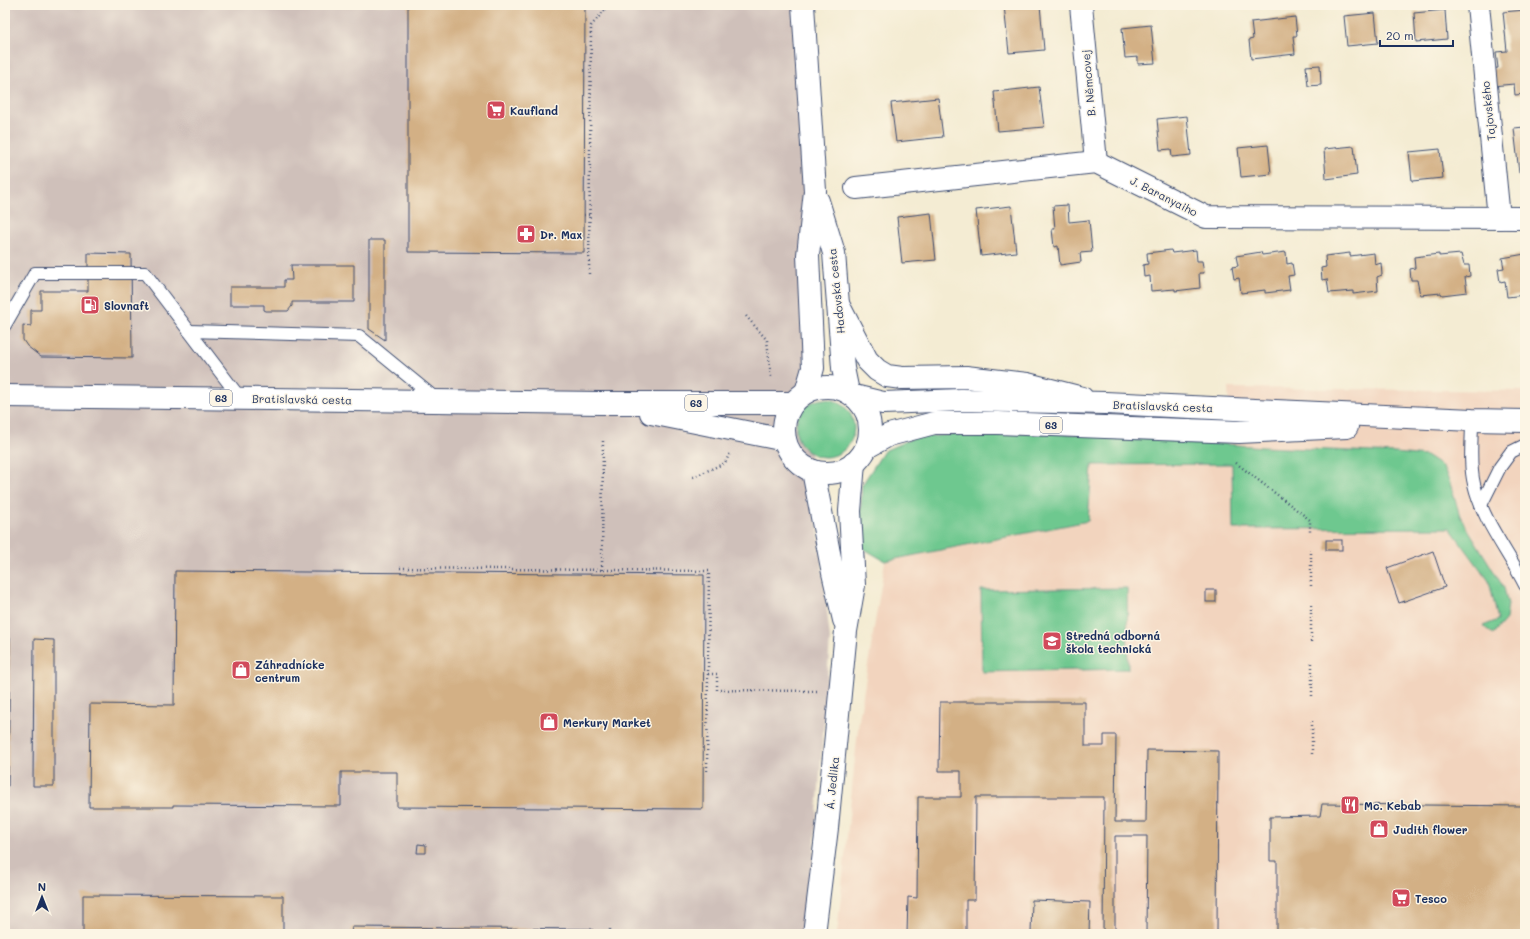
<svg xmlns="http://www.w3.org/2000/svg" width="1530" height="939" font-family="Mali,sans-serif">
<rect width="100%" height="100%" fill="#fcf5e5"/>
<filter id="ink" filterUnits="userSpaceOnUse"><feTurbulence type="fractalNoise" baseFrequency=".025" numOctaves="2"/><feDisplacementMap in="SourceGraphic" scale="8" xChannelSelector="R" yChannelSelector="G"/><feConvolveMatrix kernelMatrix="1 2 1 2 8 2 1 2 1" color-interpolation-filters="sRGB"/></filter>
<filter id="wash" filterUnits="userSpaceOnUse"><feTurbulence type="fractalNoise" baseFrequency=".012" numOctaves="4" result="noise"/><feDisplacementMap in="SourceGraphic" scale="16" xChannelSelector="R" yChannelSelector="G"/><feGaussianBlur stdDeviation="0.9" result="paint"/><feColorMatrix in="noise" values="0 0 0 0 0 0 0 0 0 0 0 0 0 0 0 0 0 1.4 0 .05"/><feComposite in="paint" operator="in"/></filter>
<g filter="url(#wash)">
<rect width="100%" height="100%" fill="#f4ecd3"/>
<path fill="#f2d4be" d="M 1228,388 L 1525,391 L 1525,934 L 837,934 L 859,720 L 885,561 L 1088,521 L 1091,465 L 1232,464 Z"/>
<path fill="#cfc0ba" d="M 5,5 L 803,5 L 815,191 L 808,434 L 830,639 L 808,934 L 5,934 Z"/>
<g fill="#6ec88f" stroke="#447c76">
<circle cx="825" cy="428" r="29"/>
<path d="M 993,431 L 1125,436 L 1263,447 L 1396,453 L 1426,456 L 1443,467 L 1449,480 L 1460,516 L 1504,588 L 1508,604 L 1506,619 L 1493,634 L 1483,626 L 1498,620 L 1489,581 L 1450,528 L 1233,529 L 1232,464 L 1092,465 L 1088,521 L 885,561 L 859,546 L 862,485 L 884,451 L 913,438 Z"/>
<path d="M 1127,588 L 1128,669 L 982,672 L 981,590 Z"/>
</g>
<g id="blocks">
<g fill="#d3b085">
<path d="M 408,5 L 585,5 L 584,253 L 408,252 Z"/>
<path d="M 1004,5 L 1040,5 L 1044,50 L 1009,53 Z"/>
<path d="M 1445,10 L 1447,39 L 1416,42 L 1414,13 Z"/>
<path d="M 1525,10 L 1525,94 L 1515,95 L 1514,84 L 1492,86 L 1491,69 L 1498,68 L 1496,52 L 1507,51 L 1503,12 Z"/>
<path d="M 1375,13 L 1378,43 L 1347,46 L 1344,16 Z"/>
<path d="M 1295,17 L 1297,36 L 1293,36 L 1295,54 L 1251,59 L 1249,40 L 1253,39 L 1251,22 Z"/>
<path d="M 1151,25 L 1155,63 L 1138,64 L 1138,57 L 1125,58 L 1122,28 Z"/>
<path d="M 1320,65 L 1321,85 L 1308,86 L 1306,66 Z"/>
<path d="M 1039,87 L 1044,127 L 998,131 L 994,92 Z"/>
<path d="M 938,98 L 943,137 L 896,142 L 891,103 Z"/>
<path d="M 1187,116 L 1191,155 L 1172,157 L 1171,149 L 1160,150 L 1157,119 Z"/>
<path d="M 1525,127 L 1525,172 L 1519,173 L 1514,128 Z"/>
<path d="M 1268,145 L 1271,174 L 1241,177 L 1238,148 Z"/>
<path d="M 1354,146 L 1357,175 L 1326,179 L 1324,149 Z"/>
<path d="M 1440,149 L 1443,178 L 1412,181 L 1409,152 Z"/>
<path d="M 1068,205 L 1069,222 L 1089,220 L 1092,252 L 1080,253 L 1081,262 L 1060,265 L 1058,246 L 1054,247 L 1052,229 L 1055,229 L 1053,206 Z"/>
<path d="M 1011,206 L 1016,252 L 981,256 L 976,210 Z"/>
<path d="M 931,213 L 936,260 L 902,263 L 897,217 Z"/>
<path d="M 369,240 L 385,240 L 385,340 L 369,329 Z"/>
<path d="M 1171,250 L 1172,253 L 1196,250 L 1197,261 L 1202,261 L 1204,273 L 1199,273 L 1200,288 L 1175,291 L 1175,289 L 1151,291 L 1150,276 L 1144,277 L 1143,265 L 1148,264 L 1147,253 Z"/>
<path d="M 1261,252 L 1262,255 L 1286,252 L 1287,264 L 1292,263 L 1294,275 L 1288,276 L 1290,290 L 1265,293 L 1265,290 L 1241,293 L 1239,278 L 1234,279 L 1232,267 L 1238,266 L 1236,256 Z"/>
<path d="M 88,253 L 131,254 L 132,358 L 41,357 L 27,346 L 23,340 L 23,325 L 31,326 L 31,310 L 41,310 L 41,291 L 88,291 Z"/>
<path d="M 1350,253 L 1350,256 L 1374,253 L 1375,265 L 1381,263 L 1382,275 L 1377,277 L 1378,291 L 1353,294 L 1353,291 L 1329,293 L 1327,279 L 1322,280 L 1321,268 L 1326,267 L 1325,256 Z"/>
<path d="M 1439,254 L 1439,256 L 1461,254 L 1464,265 L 1469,265 L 1470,276 L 1465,277 L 1467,292 L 1442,295 L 1441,293 L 1420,295 L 1417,280 L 1411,280 L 1410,269 L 1415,268 L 1414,257 Z"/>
<path d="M 1525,254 L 1525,295 L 1507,297 L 1505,281 L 1500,282 L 1498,269 L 1504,268 L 1502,258 Z"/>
<path d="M 291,265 L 354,265 L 354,302 L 292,302 L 292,306 L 288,311 L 266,311 L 264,310 L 264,305 L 230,305 L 230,287 L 284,287 L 284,280 L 292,280 Z"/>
<rect x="1326" y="540" width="16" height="10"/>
<path d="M 1433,551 L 1445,587 L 1399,603 L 1387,568 Z"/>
<path d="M 175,571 L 704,575 L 703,809 L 397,807 L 397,772 L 341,772 L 341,806 L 173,805 L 173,807 L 89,807 L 90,704 L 174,705 Z"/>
<rect x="1206" y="590" width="10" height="12"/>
<path d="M 5,638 L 10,638 L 8,786 L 5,786 Z"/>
<path d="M 34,639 L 54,640 L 54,786 L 33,786 Z"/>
<path d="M 940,702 L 1085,702 L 1085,746 L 1104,746 L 1104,735 L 1116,735 L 1115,822 L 1146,822 L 1147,750 L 1218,751 L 1217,934 L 1146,934 L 1147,836 L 1115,836 L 1115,934 L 1103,934 L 1104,797 L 976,797 L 975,900 L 966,900 L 966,934 L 907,934 L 908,897 L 917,898 L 918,797 L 961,797 L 961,771 L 939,771 Z"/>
<path d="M 1322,804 L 1525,806 L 1525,934 L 1277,934 L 1277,861 L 1270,861 L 1270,817 L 1320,816 Z"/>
<path d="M 418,844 L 426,845 L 426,853 L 417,853 Z"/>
<path d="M 83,895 L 281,896 L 283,896 L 283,934 L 83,934 Z"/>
<path d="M 1032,900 L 1090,902 L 1089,934 L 1031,934 Z"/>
<path d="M 352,927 L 592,929 L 597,934 L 351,934 Z"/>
</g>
</g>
</g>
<g filter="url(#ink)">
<use href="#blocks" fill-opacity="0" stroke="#3c4b70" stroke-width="1"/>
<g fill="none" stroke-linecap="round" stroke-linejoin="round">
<g stroke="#3c4b70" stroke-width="14">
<g id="service">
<path d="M 5,325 L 35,273 L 145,273 L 240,398"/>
<path d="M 189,331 L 359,336 L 436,399"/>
<path d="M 1472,420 C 1472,441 1469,464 1474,484 C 1483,522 1508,551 1525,585"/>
<path d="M 1481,505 L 1500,467 L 1511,452 L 1525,445"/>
</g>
</g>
<g stroke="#3c4b70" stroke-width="24">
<g id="minor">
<path d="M 803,5 L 815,191 L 808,255 L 813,368 L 806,392"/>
<path d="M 1081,5 L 1096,162"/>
<path d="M 1478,5 L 1499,218"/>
<path d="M 856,188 L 1096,162 L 1206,217 L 1525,218"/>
<path d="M 818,201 L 834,253 L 843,368 L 848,392"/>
<path d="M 838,304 L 867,360 L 877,370 L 887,376 L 902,378 L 966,377 L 1027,384 L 1082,398"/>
<path d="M 813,471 L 833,573 L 844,620"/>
<path d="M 814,934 L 827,828 L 846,631 L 854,585 L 850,511 L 854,463"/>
</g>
</g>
<g stroke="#3c4b70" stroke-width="24">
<g id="primary">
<circle cx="827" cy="430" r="43"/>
<path d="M 5,396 L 600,403 L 793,403"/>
<path d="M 854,396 L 883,403 L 961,400 L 1105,403 L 1472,420 L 1525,421"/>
<path d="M 651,413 L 785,440"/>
<path d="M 867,447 L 889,435 L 934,423 L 998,423 L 1239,432 L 1347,427"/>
</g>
</g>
<g stroke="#3c4b70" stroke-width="2.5" stroke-dasharray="1 3" stroke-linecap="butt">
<path d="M 584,215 L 589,215"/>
<path d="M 589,274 L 591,26 L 608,6 L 760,5"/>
<path d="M 746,316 L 767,340 L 771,377"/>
<path d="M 1236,463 L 1310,520 L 1310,532"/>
<path d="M 693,477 L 725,463 L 730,453"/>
<path d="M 1311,549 L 1311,587"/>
<path d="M 400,568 L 709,571 L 707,771"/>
<path d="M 602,570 L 603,438"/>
<path d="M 1311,605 L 1311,644"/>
<path d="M 1312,663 L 1312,699"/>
<path d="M 708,674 L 717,674 L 717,690 L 817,691"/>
<path d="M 1312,721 L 1312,756"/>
<path d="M 610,934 L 610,927"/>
</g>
<use href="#service" stroke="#fff" stroke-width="12"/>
<use href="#minor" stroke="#fff" stroke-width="22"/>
<use href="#primary" stroke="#fff" stroke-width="22"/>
</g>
</g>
<defs>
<g id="supermarket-square" transform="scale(1)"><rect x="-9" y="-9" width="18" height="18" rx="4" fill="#d1495b" stroke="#fcf5e5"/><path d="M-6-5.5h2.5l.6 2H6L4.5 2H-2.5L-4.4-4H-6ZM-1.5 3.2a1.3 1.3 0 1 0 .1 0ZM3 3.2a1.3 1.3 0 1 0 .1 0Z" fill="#fff"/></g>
<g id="pharmacy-square" transform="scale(1)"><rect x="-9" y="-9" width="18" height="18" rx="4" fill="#d1495b" stroke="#fcf5e5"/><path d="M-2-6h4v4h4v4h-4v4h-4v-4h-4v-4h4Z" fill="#fff"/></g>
<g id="fuel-square" transform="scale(1)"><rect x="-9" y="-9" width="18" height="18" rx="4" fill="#d1495b" stroke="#fcf5e5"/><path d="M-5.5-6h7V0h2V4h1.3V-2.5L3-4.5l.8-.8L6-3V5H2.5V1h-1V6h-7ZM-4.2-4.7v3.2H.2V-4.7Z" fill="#fff"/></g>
<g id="school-square" transform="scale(1)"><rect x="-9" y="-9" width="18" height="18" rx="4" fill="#d1495b" stroke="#fcf5e5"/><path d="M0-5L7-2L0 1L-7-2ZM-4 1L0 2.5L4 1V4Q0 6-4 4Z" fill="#fff"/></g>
<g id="shop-square" transform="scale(1)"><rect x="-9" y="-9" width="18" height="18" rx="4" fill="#d1495b" stroke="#fcf5e5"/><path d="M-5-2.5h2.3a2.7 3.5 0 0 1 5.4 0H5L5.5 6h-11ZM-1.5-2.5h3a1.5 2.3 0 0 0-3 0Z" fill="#fff"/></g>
<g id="restaurant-square" transform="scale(1)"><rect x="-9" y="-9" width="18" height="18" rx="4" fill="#d1495b" stroke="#fcf5e5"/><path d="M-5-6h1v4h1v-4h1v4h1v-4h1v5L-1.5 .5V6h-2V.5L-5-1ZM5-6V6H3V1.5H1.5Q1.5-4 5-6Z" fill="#fff"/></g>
</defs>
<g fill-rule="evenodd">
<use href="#supermarket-square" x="496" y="110"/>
<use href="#pharmacy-square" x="526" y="234"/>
<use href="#fuel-square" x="90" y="305"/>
<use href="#school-square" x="1052" y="641"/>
<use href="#shop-square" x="241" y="670"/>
<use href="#shop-square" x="549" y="722"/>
<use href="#restaurant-square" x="1350" y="805"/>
<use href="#shop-square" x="1379" y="829"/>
<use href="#supermarket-square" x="1401" y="898"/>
</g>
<g text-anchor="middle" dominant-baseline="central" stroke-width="3" stroke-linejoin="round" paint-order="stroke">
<g fill="#fcf5e5" stroke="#5e6a86" stroke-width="1">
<rect x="210" y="390" width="22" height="16" rx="3"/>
<rect x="685" y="395" width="22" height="16" rx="3"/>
<rect x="1040" y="417" width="22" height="16" rx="3"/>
</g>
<g font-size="10" font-weight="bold" fill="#1b2f5e">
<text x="221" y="398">63</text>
<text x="696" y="403">63</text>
<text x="1051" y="425">63</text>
</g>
<g font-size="11" fill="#1b2f5e" stroke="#fcf5e5">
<text transform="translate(1088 83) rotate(-95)">B. Němcovej</text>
<text transform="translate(1488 111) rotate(-96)">Tajovského</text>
<text transform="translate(1164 196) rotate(27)">J. Baranyaiho</text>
<text transform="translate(836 291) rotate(-96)">Hadovská cesta</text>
<text transform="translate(302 399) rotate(1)">Bratislavská cesta</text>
<text transform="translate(1163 406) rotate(2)">Bratislavská cesta</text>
<text transform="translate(832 783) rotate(-84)">Á. Jedlika</text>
</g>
<g font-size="11" font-weight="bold" fill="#1b2f5e" stroke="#fcf5e5" text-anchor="start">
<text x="510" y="110">Kaufland</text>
<text x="540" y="234">Dr. Max</text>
<text x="104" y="305">Slovnaft</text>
<text x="1066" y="635">Stredná odborná<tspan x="1066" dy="13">škola technická</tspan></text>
<text x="255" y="664">Záhradnícke<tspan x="255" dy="13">centrum</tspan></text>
<text x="563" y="722">Merkury Market</text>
<text x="1364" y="805">Mc. Kebab</text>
<text x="1393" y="829">Judith flower</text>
<text x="1415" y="898">Tesco</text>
</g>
</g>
<rect width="1530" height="939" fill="none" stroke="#fcf5e5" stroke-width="20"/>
<g transform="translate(42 897)" stroke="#fcf5e5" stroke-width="3" paint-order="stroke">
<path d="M0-3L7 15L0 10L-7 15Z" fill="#1b2f5e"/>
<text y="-6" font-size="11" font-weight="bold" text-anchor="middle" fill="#1b2f5e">N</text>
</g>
<path d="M1380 40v6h73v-6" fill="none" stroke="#1b2f5e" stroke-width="2"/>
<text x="1386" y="40" font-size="12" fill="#1b2f5e" stroke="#fcf5e5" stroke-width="3" paint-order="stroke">20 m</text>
</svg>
